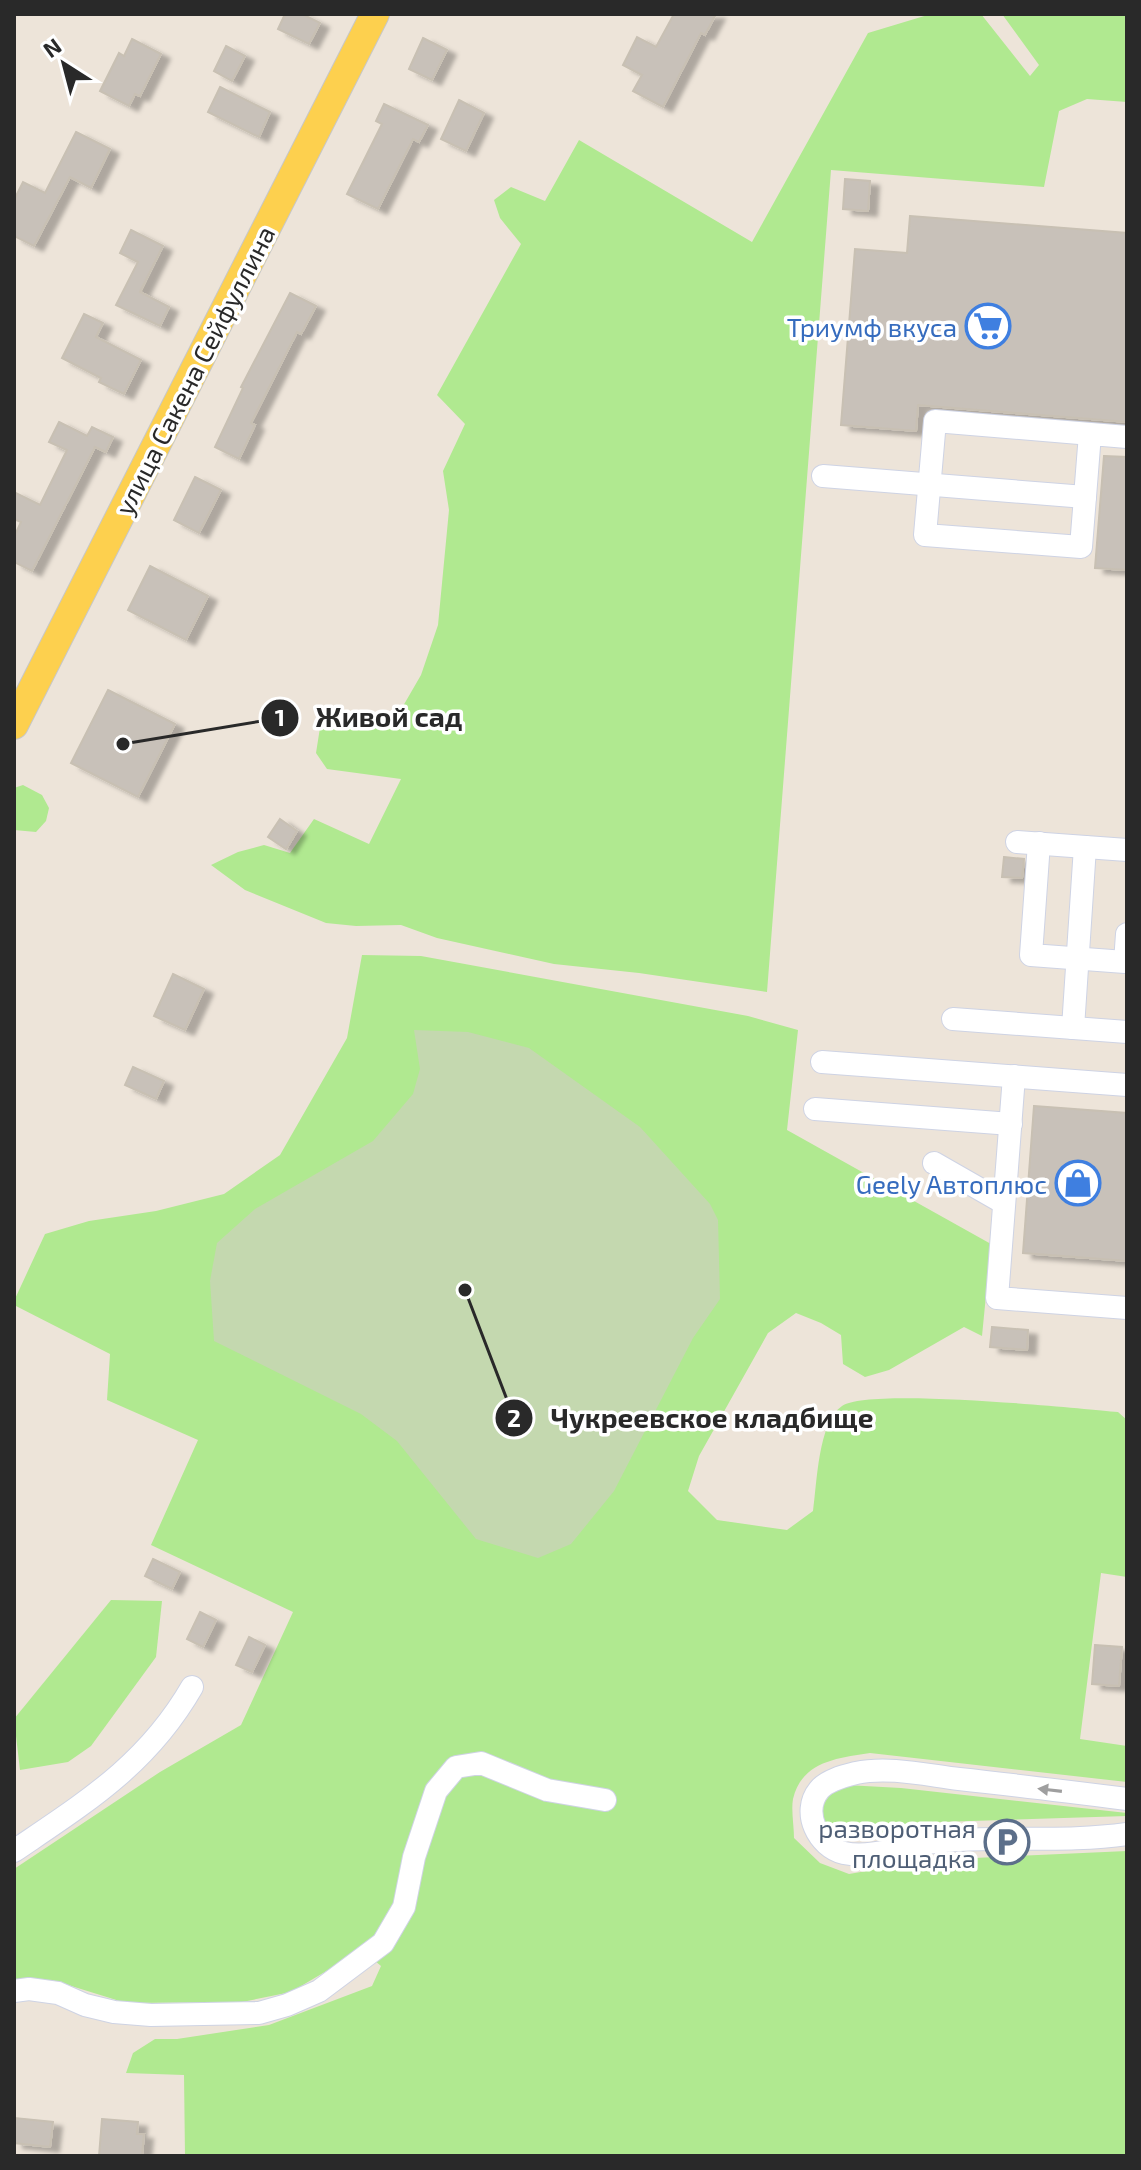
<svg xmlns="http://www.w3.org/2000/svg" width="1141" height="2170" font-family="'Exo 2',sans-serif">
<defs>
<filter id="shadow"><feDropShadow dx="9" dy="5" stdDeviation="2" flood-color="#0004"/></filter>
</defs>
<rect width="100%" height="100%" fill="#ede4d9"/>
<g fill="#b0e990">
<path d="M 931,14 L 981,14 L 1030,76 L 1039,65 L 1002,14 L 1127,14 L 1127,102 L 1087,99 L 1059,111 L 1044,187 L 831,170 L 767,992 L 639,973 L 554,964 L 437,938 L 401,925 L 356,926 L 326,923 L 245,890 L 211,865 L 238,852 L 264,845 L 290,853 L 314,819 L 369,844 L 401,779 L 327,769 L 316,753 L 322,715 L 399,713 L 421,675 L 438,625 L 449,510 L 443,471 L 465,424 L 437,395 L 521,244 L 500,218 L 494,200 L 511,187 L 545,201 L 579,140 L 752,242 L 868,33 Z"/>
<path d="M 23,785 L 42,795 L 49,808 L 46,821 L 36,832 L 14,830 L 14,788 Z"/>
<path d="M 362,955 L 421,956 L 748,1016 L 798,1030 L 787,1130 L 991,1244 L 982,1336 L 964,1327 L 889,1370 L 865,1377 L 843,1364 L 841,1335 L 821,1323 L 796,1313 L 768,1333 L 699,1456 L 688,1491 L 717,1520 L 787,1530 L 813,1511 C 817,1484 818,1422 842,1406 C 868,1387 1074,1408 1118,1412 L 1127,1420 L 1127,1577 L 1101,1573 L 1080,1739 L 1127,1746 L 1127,1782 L 870,1753 C 838,1758 802,1761 793,1799 C 791,1810 794,1826 794,1838 L 820,1863 L 849,1874 L 931,1860 L 1127,1851 L 1127,2156 L 185,2156 L 184,2075 L 126,2073 L 133,2053 L 155,2039 L 177,2039 L 269,2025 L 372,1986 L 381,1966 L 362,1950 L 291,1992 L 242,2002 L 126,2003 L 52,1980 L 14,1980 L 14,1869 L 160,1772 L 241,1725 L 293,1612 L 151,1545 L 198,1440 L 107,1400 L 110,1354 L 14,1305 L 14,1301 L 45,1234 L 89,1221 L 156,1211 L 224,1194 L 280,1155 L 347,1038 Z"/>
<path d="M 111,1600 L 162,1601 L 156,1657 L 91,1746 L 68,1762 L 20,1770 L 14,1719 Z"/>
<path d="M 846,1785 L 901,1788 L 1127,1813 L 1127,1816 L 940,1822 L 865,1838 L 835,1837 L 823,1819 L 823,1804 L 830,1795 Z"/>
</g>
<path fill="#c4d8af" d="M 414,1030 L 468,1032 L 529,1048 L 640,1127 L 710,1204 L 718,1220 L 720,1299 L 693,1338 L 614,1491 L 571,1544 L 538,1558 L 476,1539 L 397,1441 L 361,1414 L 214,1341 L 210,1281 L 217,1243 L 255,1209 L 373,1141 L 413,1094 L 420,1069 Z"/>
<g fill="#c8c1b9" stroke="#c8c0b3" stroke-width="2" filter="url(#shadow)">
<path d="M 285,14 L 302,14 L 320,23 L 309,44 L 278,29 Z"/>
<path d="M 674,14 L 716,14 L 705,35 L 701,33 L 663,107 L 633,91 L 642,75 L 623,65 L 637,37 L 656,47 Z"/>
<path d="M 423,38 L 447,50 L 432,80 L 409,69 Z"/>
<path d="M 132,39 L 161,54 L 140,96 L 135,94 L 129,106 L 100,91 L 119,53 L 124,56 Z"/>
<path d="M 226,46 L 245,56 L 232,81 L 214,71 Z"/>
<path d="M 220,87 L 270,112 L 259,137 L 208,112 Z"/>
<path d="M 459,100 L 484,113 L 466,151 L 441,139 Z"/>
<path d="M 384,104 L 428,125 L 419,142 L 413,139 L 378,209 L 347,194 L 382,124 L 376,121 Z"/>
<path d="M 76,132 L 110,149 L 91,188 L 70,177 L 34,246 L 14,236 L 14,200 L 23,182 L 45,193 Z"/>
<path d="M 845,179 L 870,181 L 868,211 L 843,209 Z"/>
<path d="M 910,216 L 1127,233 L 1127,422 L 918,405 L 916,431 L 841,425 L 855,249 L 907,253 Z"/>
<path d="M 131,230 L 163,246 L 140,292 L 169,307 L 160,326 L 116,305 L 138,262 L 120,253 Z"/>
<path d="M 290,293 L 316,306 L 301,334 L 297,332 L 251,423 L 255,425 L 239,459 L 215,447 L 243,388 L 241,387 Z"/>
<path d="M 84,314 L 103,323 L 96,337 L 141,360 L 124,394 L 99,382 L 101,378 L 62,358 Z"/>
<path d="M 59,422 L 87,436 L 92,427 L 113,437 L 106,452 L 95,447 L 32,571 L 14,562 L 14,537 L 21,522 L 14,519 L 14,492 L 40,505 L 67,450 L 49,442 Z"/>
<path d="M 1104,456 L 1127,457 L 1127,570 L 1095,568 Z"/>
<path d="M 195,477 L 221,490 L 199,533 L 174,520 Z"/>
<path d="M 150,566 L 208,596 L 186,640 L 128,610 Z"/>
<path d="M 108,690 L 175,724 L 138,797 L 71,763 Z"/>
<path d="M 280,819 L 297,831 L 286,849 L 268,837 Z"/>
<path d="M 1004,857 L 1024,859 L 1022,878 L 1002,877 Z"/>
<path d="M 173,974 L 204,989 L 185,1030 L 154,1016 Z"/>
<path d="M 133,1067 L 164,1081 L 156,1099 L 125,1085 Z"/>
<path d="M 1034,1106 L 1127,1113 L 1127,1261 L 1023,1253 Z"/>
<path d="M 992,1327 L 1028,1330 L 1027,1350 L 990,1347 Z"/>
<path d="M 153,1559 L 180,1572 L 172,1589 L 145,1576 Z"/>
<path d="M 200,1612 L 216,1620 L 203,1647 L 187,1639 Z"/>
<path d="M 249,1637 L 265,1645 L 252,1672 L 236,1665 Z"/>
<path d="M 1095,1645 L 1122,1647 L 1119,1686 L 1092,1684 Z"/>
<path d="M 14,2118 L 53,2122 L 50,2147 L 14,2143 Z"/>
<path d="M 102,2119 L 138,2122 L 137,2134 L 144,2134 L 142,2156 L 99,2156 Z"/>
</g>
<g fill="none" stroke-linecap="round" stroke-linejoin="round">
<g stroke="#ced3e4" stroke-width="24">
<g id="minor">
<path d="M 1090,434 L 1081,547 L 925,535 L 935,421 L 1127,437"/>
<path d="M 823,476 L 1085,497"/>
<path d="M 1017,842 L 1127,850"/>
<path d="M 1039,843 L 1031,955 L 1125,962 L 1127,934"/>
<path d="M 953,1019 L 1127,1032"/>
<path d="M 1073,1028 L 1085,847"/>
<path d="M 822,1062 L 1127,1085"/>
<path d="M 1014,1076 L 997,1298 L 1127,1308"/>
<path d="M 815,1109 L 1011,1124"/>
<path d="M 934,1163 L 1004,1203"/>
<path d="M 1127,1799 C 1071,1792 1015,1785 959,1779 C 926,1775 888,1766 856,1773 C 844,1776 827,1780 819,1790 C 801,1812 818,1847 844,1853 C 872,1859 906,1845 934,1842 C 998,1835 1063,1843 1127,1834"/>
<path d="M 14,1851 C 86,1802 147,1765 192,1687"/>
<path d="M 14,1991 L 29,1989 L 58,1993 L 85,2005 L 114,2012 L 151,2015 L 259,2013 L 287,2005 L 319,1991 L 383,1943 L 404,1907 L 414,1857 L 436,1791 L 456,1767 L 481,1763 L 547,1790 L 605,1800"/>
</g>
</g>
<g stroke="#c7c7c7" stroke-width="30">
<path id="major" d="M 14,725 L 375,14"/>
</g>
<use href="#minor" stroke="#fff" stroke-width="22"/>
<use href="#major" stroke="#fdd04e" stroke-width="28"/>
</g>
<defs><path id="oneway-solid" d="M-6-.8H1V-3.2L6.5 0L1 3.2V.8H-6Z" transform="scale(2)"/></defs>
<use fill="#9f9f9f" href="#oneway-solid" transform="translate(1050 1790) rotate(-173)"/>
<defs>
<g id="supermarket-ring" transform="scale(2.3)"><circle r="9.5" fill="#fff" stroke="#3f7fe0" stroke-width="1.5"/><path d="M-6-5.5h2.5l.6 2H6L4.5 2H-2.5L-4.4-4H-6ZM-1.5 3.2a1.3 1.3 0 1 0 .1 0ZM3 3.2a1.3 1.3 0 1 0 .1 0Z" fill="#3f7fe0"/></g>
<g id="shop-ring" transform="scale(2.3)"><circle r="9.5" fill="#fff" stroke="#3f7fe0" stroke-width="1.5"/><path d="M-5-2.5h2.3a2.7 3.5 0 0 1 5.4 0H5L5.5 6h-11ZM-1.5-2.5h3a1.5 2.3 0 0 0-3 0Z" fill="#3f7fe0"/></g>
<g id="parking-ring" transform="scale(2.3)"><circle r="9.5" fill="#fff" stroke="#5c6f8a" stroke-width="1.5"/><path d="M-3.5-5.5H1a3.5 3.5 0 0 1 0 7H-1V5.5H-3.5ZM-1-3.4V-.6H.8a1.4 1.4 0 0 0 0-2.8Z" fill="#5c6f8a"/></g>
</defs>
<g fill-rule="evenodd">
<use href="#supermarket-ring" x="988" y="326"/>
<use href="#shop-ring" x="1078" y="1183"/>
<use href="#parking-ring" x="1007" y="1842"/>
</g>
<g text-anchor="middle" dominant-baseline="central" stroke-width="7" stroke-linejoin="round" paint-order="stroke">
<g font-size="26" fill="#366cbe" stroke="#fff" text-anchor="end">
<text x="957" y="326">Триумф вкуса</text>
<text x="1047" y="1183">Geely Автоплюс</text>
</g>
<g font-size="26" fill="#292929" stroke="#fff">
<text transform="translate(194 370) rotate(-63)">улица Сакена Сейфуллина</text>
</g>
<g font-size="26" fill="#4e5e75" stroke="#fff" text-anchor="end">
<text x="976" y="1827">разворотная<tspan x="976" dy="30">площадка</tspan></text>
</g>
</g>
<path fill="none" stroke="#292929" stroke-width="3" d="M123 744L280 718M465 1290L514 1418"/>
<g fill="#292929" stroke="#fff" stroke-width="3">
<circle cx="123" cy="744" r="8"/>
<circle cx="465" cy="1290" r="8"/>
<circle cx="280" cy="718" r="20"/>
<circle cx="514" cy="1418" r="20"/>
</g>
<g font-size="24" text-anchor="middle" font-weight="bold" fill="#fff">
<text x="280" y="726">1</text>
<text x="514" y="1427">2</text>
</g>
<g font-size="28" text-anchor="middle" font-weight="bold" fill="#292929" stroke="#fff" stroke-width="7" stroke-linejoin="round" paint-order="stroke">
<text x="389" y="727">Живой сад</text>
<text x="712" y="1428">Чукреевское кладбище</text>
</g>
<rect width="1141" height="2170" fill="none" stroke="#292929" stroke-width="32"/>
<g transform="translate(64 64) rotate(324)" stroke="#ffffff" stroke-width="6" paint-order="stroke">
<path d="M0-6L14 30L0 20L-14 30Z" fill="#292929"/>
<text y="-12" font-size="22" font-weight="bold" text-anchor="middle" fill="#292929">N</text>
</g>
</svg>
